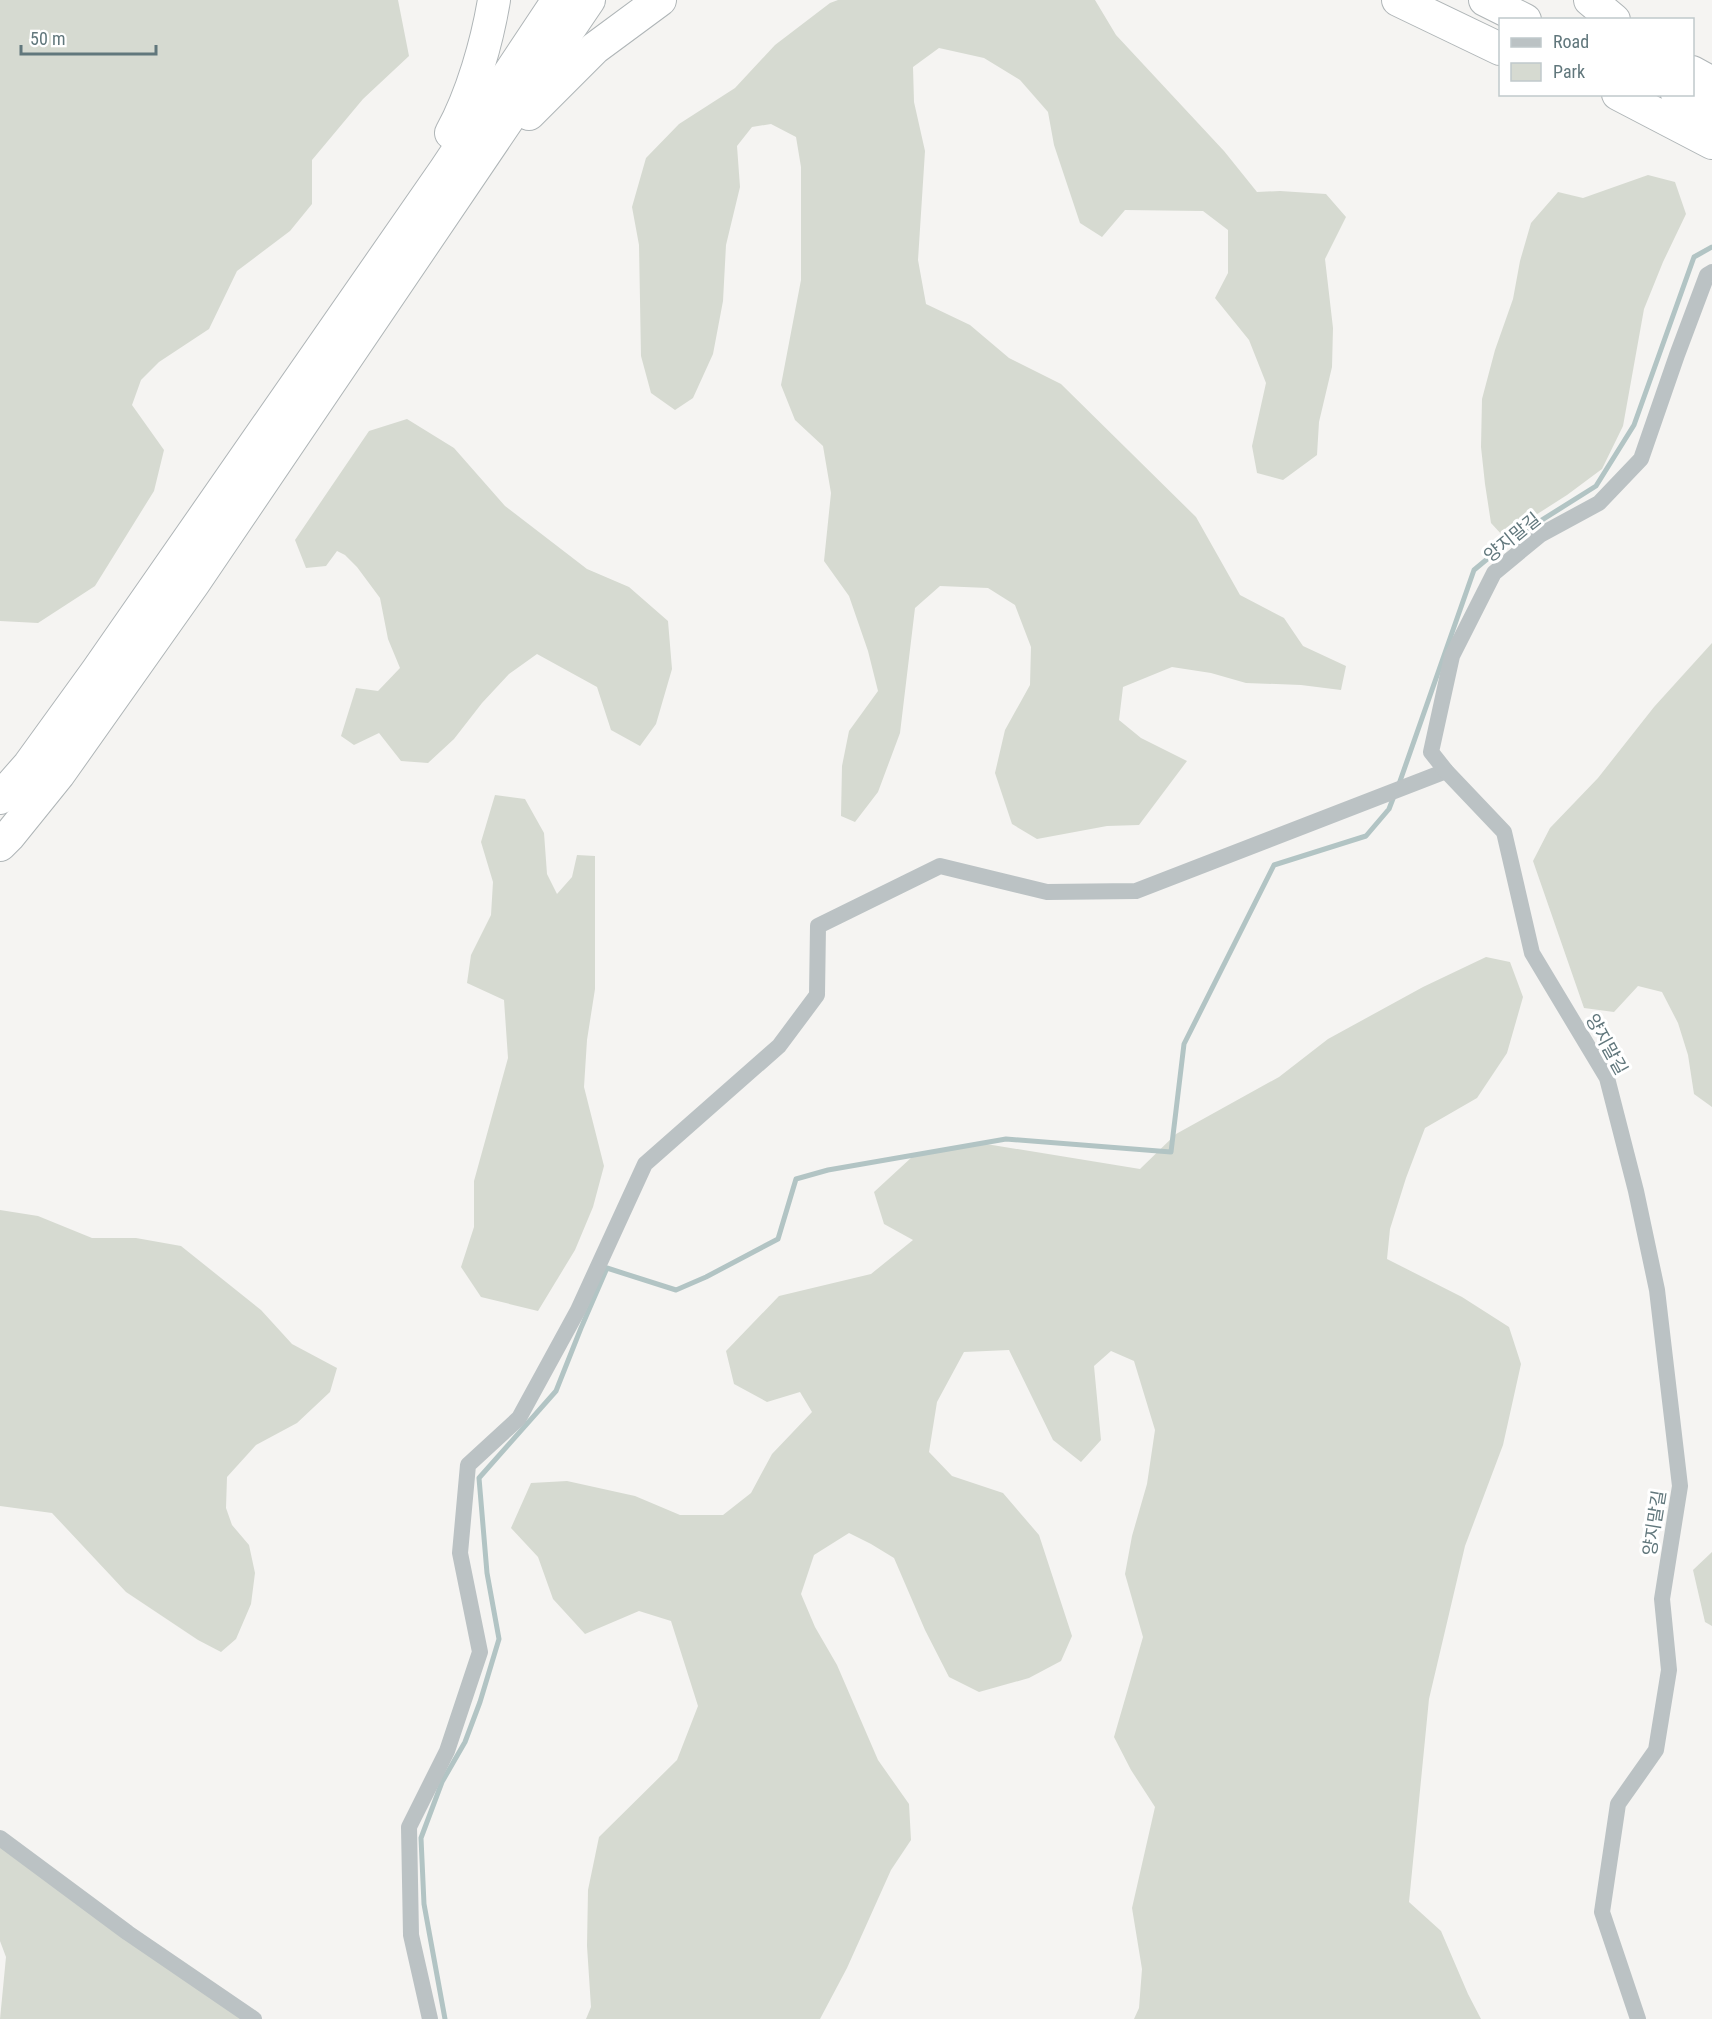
<svg xmlns="http://www.w3.org/2000/svg" width="1712" height="2019" font-family="'Roboto Condensed','Noto Sans KR',sans-serif">
<rect width="100%" height="100%" fill="#f5f4f2"/>
<g fill="#d6dad1">
<path d="M 0,0 L 398,0 L 409,56 L 363,99 L 312,160 L 312,204 L 290,231 L 237,271 L 209,329 L 159,362 L 141,380 L 132,405 L 164,450 L 154,491 L 95,586 L 38,623 L 0,621 Z"/>
<path d="M 838,0 L 1095,0 L 1116,35 L 1224,151 L 1257,192 L 1280,191 L 1326,194 L 1346,217 L 1325,259 L 1333,328 L 1332,367 L 1319,422 L 1317,455 L 1283,480 L 1257,473 L 1252,446 L 1266,383 L 1249,340 L 1215,298 L 1228,273 L 1228,230 L 1203,211 L 1125,210 L 1102,237 L 1080,223 L 1054,145 L 1048,112 L 1020,80 L 984,58 L 939,48 L 913,67 L 914,102 L 925,151 L 918,260 L 926,304 L 970,325 L 1009,358 L 1061,384 L 1196,517 L 1240,595 L 1284,618 L 1303,646 L 1346,666 L 1341,690 L 1301,685 L 1246,683 L 1211,673 L 1172,667 L 1123,687 L 1119,720 L 1141,738 L 1187,761 L 1139,825 L 1107,826 L 1037,839 L 1012,824 L 995,773 L 1005,730 L 1030,685 L 1031,647 L 1015,605 L 988,588 L 940,586 L 915,608 L 900,733 L 878,792 L 855,822 L 841,816 L 842,766 L 849,731 L 878,691 L 868,651 L 849,596 L 824,561 L 831,493 L 823,446 L 795,420 L 781,385 L 801,280 L 801,167 L 796,137 L 771,124 L 752,127 L 737,146 L 740,187 L 726,245 L 723,301 L 713,354 L 693,398 L 675,410 L 651,393 L 641,356 L 639,245 L 632,207 L 646,158 L 679,124 L 735,88 L 775,45 L 830,3 Z"/>
<path d="M 1648,175 L 1675,182 L 1686,214 L 1663,262 L 1644,309 L 1623,426 L 1602,469 L 1567,495 L 1503,536 L 1491,523 L 1485,484 L 1481,447 L 1482,399 L 1495,350 L 1513,299 L 1520,261 L 1531,223 L 1558,192 L 1583,198 Z"/>
<path d="M 407,419 L 454,448 L 505,506 L 587,569 L 629,587 L 668,621 L 672,669 L 656,724 L 640,746 L 611,730 L 597,687 L 537,654 L 509,674 L 482,703 L 454,739 L 428,763 L 401,761 L 379,733 L 354,745 L 341,736 L 356,688 L 378,691 L 400,668 L 388,639 L 380,598 L 357,567 L 345,555 L 337,551 L 326,566 L 306,568 L 295,540 L 369,431 Z"/>
<path d="M 1712,643 L 1712,1107 L 1694,1094 L 1688,1055 L 1678,1023 L 1662,992 L 1638,986 L 1614,1012 L 1584,1008 L 1533,861 L 1550,828 L 1598,778 L 1654,707 Z"/>
<path d="M 495,795 L 525,799 L 544,833 L 547,874 L 557,894 L 572,877 L 577,855 L 595,856 L 595,989 L 587,1040 L 584,1087 L 604,1166 L 593,1207 L 575,1250 L 538,1311 L 481,1297 L 461,1267 L 474,1227 L 474,1181 L 508,1058 L 504,1000 L 467,983 L 471,955 L 491,915 L 493,882 L 481,842 Z"/>
<path d="M 1486,957 L 1510,962 L 1523,997 L 1507,1053 L 1477,1098 L 1425,1128 L 1406,1178 L 1390,1229 L 1387,1259 L 1462,1297 L 1509,1327 L 1521,1364 L 1503,1445 L 1465,1546 L 1429,1699 L 1409,1902 L 1441,1931 L 1468,1994 L 1481,2019 L 1134,2019 L 1139,2008 L 1142,1969 L 1132,1908 L 1155,1807 L 1131,1770 L 1114,1737 L 1143,1637 L 1125,1574 L 1132,1536 L 1147,1484 L 1155,1430 L 1134,1361 L 1111,1351 L 1094,1366 L 1101,1440 L 1081,1462 L 1053,1440 L 1009,1350 L 964,1352 L 937,1402 L 929,1452 L 952,1476 L 1003,1493 L 1039,1535 L 1072,1636 L 1061,1661 L 1029,1678 L 979,1692 L 949,1677 L 925,1630 L 894,1558 L 871,1544 L 849,1533 L 814,1555 L 801,1594 L 815,1627 L 837,1665 L 878,1760 L 909,1804 L 911,1840 L 891,1870 L 847,1968 L 820,2019 L 586,2019 L 591,2007 L 587,1946 L 588,1890 L 599,1837 L 677,1760 L 698,1706 L 671,1621 L 639,1611 L 585,1634 L 553,1599 L 538,1557 L 511,1528 L 531,1483 L 567,1481 L 635,1496 L 680,1515 L 723,1515 L 751,1493 L 772,1454 L 812,1412 L 800,1392 L 767,1402 L 734,1384 L 726,1351 L 779,1296 L 871,1274 L 913,1240 L 884,1224 L 874,1192 L 912,1157 L 980,1143 L 1140,1169 L 1176,1134 L 1279,1077 L 1328,1039 L 1423,987 Z"/>
<path d="M 0,1210 L 38,1216 L 92,1238 L 136,1238 L 181,1246 L 261,1310 L 292,1344 L 337,1368 L 330,1392 L 297,1423 L 256,1445 L 227,1477 L 226,1508 L 232,1525 L 249,1545 L 255,1573 L 251,1604 L 236,1639 L 221,1652 L 198,1640 L 126,1592 L 52,1513 L 0,1506 Z"/>
<path d="M 1712,1552 L 1712,1626 L 1705,1622 L 1693,1570 Z"/>
<path d="M 0,1836 L 247,2019 L 0,2019 L 6,1957 L 0,1941 Z"/>
</g>
<g fill="none" stroke-linecap="round" stroke-linejoin="round">
<g stroke="#b2c4c4" stroke-width="5">
<path d="M 1399,784 L 1474,570 L 1510,540 L 1596,486 L 1634,425 L 1694,257 L 1712,247"/>
<path d="M 445,2019 L 424,1904 L 421,1838 L 442,1782 L 465,1742 L 480,1702 L 499,1639 L 487,1573 L 479,1478 L 556,1391 L 581,1328 L 607,1268 L 676,1290 L 706,1277 L 778,1239 L 796,1179 L 828,1170 L 1006,1139 L 1171,1152 L 1184,1044 L 1274,865 L 1366,836 L 1389,809 L 1394,796"/>
</g>
<g stroke="#afb5b7" stroke-width="34">
<g id="highway">
<path d="M 1398,0 L 1500,49"/>
<path d="M 1485,0 L 1525,20"/>
<path d="M 1590,0 L 1614,20"/>
<path d="M 1692,72 L 1712,83"/>
<path d="M 1618,94 L 1712,143"/>
<path d="M 1677,94 L 1712,112"/>
<path d="M 529,114 L 595,48 L 660,0"/>
<path d="M 451,133 C 472,95 487,42 494,0"/>
<path d="M 0,798 L 29,765 L 97,671 L 445,170 L 558,0"/>
<path d="M 0,845 L 9,836 L 59,774 L 194,583 L 589,0"/>
</g>
</g>
<g stroke="#bbc2c4" stroke-width="16">
<path d="M 0,1838 L 128,1933 L 254,2019"/>
<path d="M 430,2019 L 411,1935 L 409,1827 L 447,1751 L 480,1652 L 460,1553 L 468,1465 L 519,1418 L 578,1310 L 645,1164 L 779,1046 L 817,995 L 818,926 L 940,866 L 1047,892 L 1136,891 L 1446,771"/>
<path d="M 1638,2019 L 1602,1912 L 1618,1804 L 1656,1750 L 1669,1670 L 1662,1599 L 1680,1486 L 1657,1290 L 1636,1191 L 1607,1078 L 1532,953 L 1504,832 L 1446,771 L 1431,752 L 1452,656 L 1494,573 L 1540,535 L 1599,503 L 1641,459 L 1677,355 L 1707,275 L 1712,272"/>
</g>
<use href="#highway" stroke="#fff" stroke-width="32"/>
</g>
<g text-anchor="middle" dominant-baseline="central" stroke-width="6" stroke-linejoin="round" paint-order="stroke">
<g font-size="18" fill="#61777c" stroke="#fff">
<text transform="translate(1512 537) rotate(-39)">양지말길</text>
<text transform="translate(1607 1044) rotate(61)">양지말길</text>
<text transform="translate(1654 1523) rotate(-81)">양지말길</text>
</g>
</g>
<rect x="1499" y="18" width="195" height="78" fill="#ffffff" stroke="#c0c9cb" stroke-width="1.5"/>
<rect x="1511" y="38" width="30" height="9" fill="#bbc2c4" stroke="#c0c9cb" stroke-width="1.5"/>
<text x="1553" y="48" font-size="18" fill="#61777c">Road</text>
<rect x="1511" y="63" width="30" height="18" fill="#d6dad1" stroke="#c0c9cb" stroke-width="1.5"/>
<text x="1553" y="78" font-size="18" fill="#61777c">Park</text>
<path d="M21 45v9h135v-9" fill="none" stroke="#61777c" stroke-width="3"/>
<text x="30" y="45" font-size="18" fill="#61777c" stroke="#ffffff" stroke-width="4.5" paint-order="stroke">50 m</text>
</svg>
